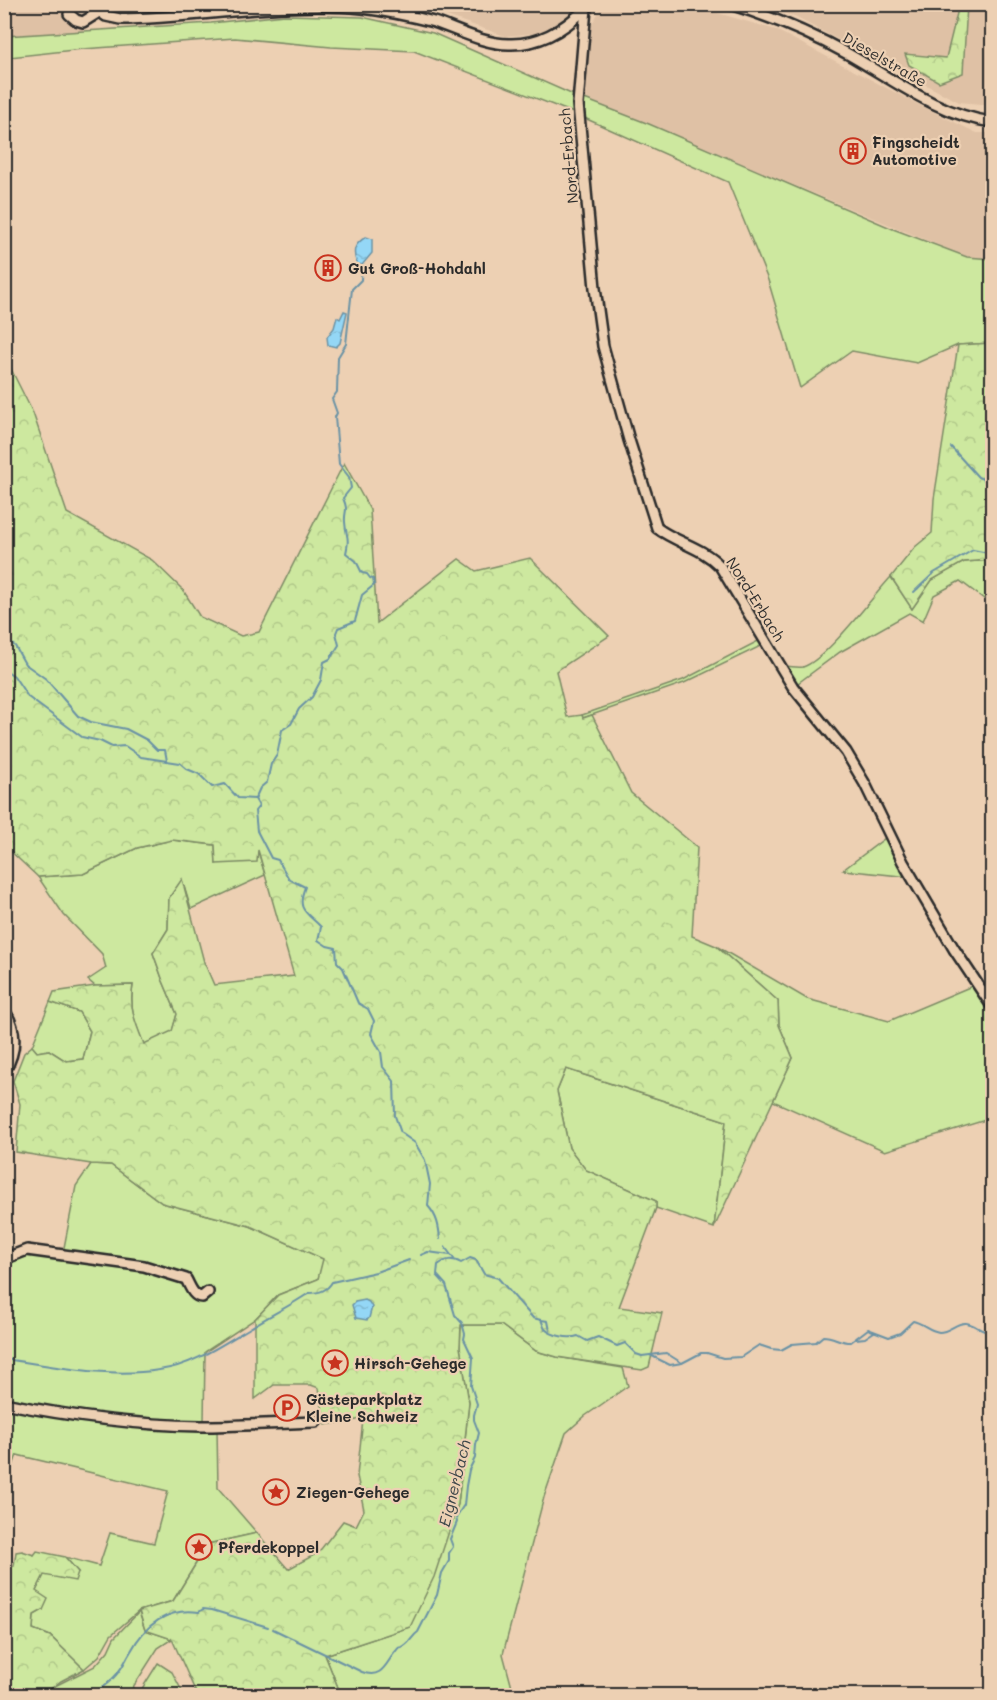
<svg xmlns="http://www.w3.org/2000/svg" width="997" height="1700" font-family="Mali,sans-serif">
<defs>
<pattern id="forest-crowns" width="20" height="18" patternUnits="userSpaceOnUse" patternTransform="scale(1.5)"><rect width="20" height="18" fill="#cde89f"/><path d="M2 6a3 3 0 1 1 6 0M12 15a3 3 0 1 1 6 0" fill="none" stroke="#b0c789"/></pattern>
<pattern id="water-ripples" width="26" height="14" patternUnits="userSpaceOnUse" patternTransform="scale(1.5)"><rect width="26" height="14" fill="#94d7f6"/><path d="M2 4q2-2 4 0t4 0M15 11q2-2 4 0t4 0" fill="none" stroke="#80b9d3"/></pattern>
</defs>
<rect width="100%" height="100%" fill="#edd0b3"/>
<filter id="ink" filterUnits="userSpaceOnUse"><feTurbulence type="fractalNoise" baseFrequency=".0167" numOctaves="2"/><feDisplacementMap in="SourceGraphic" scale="12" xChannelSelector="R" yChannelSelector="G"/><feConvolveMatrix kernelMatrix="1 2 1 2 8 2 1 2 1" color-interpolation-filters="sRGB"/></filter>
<g filter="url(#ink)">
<g fill="#dfc1a5">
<path d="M 4,5 L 70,5 L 84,31 L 5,36 Z"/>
<path d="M 102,5 L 214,5 L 118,16 Z"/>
<path d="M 415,5 L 576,5 L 568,19 L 539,33 L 505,36 Z"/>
<path d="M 603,5 L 690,5 L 776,30 L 925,108 L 977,133 L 992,133 L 992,260 L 967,257 L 581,97 L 588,31 Z"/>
<path d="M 756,5 L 992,5 L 992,105 L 959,102 L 793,16 Z"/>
</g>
<g fill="#cde89f" stroke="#7c8a65" stroke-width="1.5">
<path d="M 285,15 L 362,17 L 433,33 L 569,93 L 649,124 L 893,229 L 967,257 L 992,259 L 992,343 L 958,345 L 917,363 L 852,351 L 800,388 L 768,280 L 728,182 L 571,112 L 414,51 L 331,47 L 235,38 L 83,49 L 10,57 L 5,46 L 5,36 L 211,23 Z"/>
<path d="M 992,560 L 992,605 L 960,581 L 934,595 L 923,621 L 909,613 L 840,652 L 794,686 L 779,665 C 786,666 796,668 803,667 C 826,660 872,597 891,577 L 912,609 L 932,580 L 947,571 L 964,562 Z"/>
<path d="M 764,638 L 767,643 L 684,683 L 583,718 L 582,715 L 683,680 Z"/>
<path d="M 888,836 L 910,877 L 843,870 Z"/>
<path d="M 172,840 L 215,845 L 216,864 L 257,847 L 265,875 L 191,909 L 182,880 L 169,898 L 168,929 L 153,953 L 163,981 L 177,1014 L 172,1032 L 144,1045 C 135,1023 129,1009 133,985 L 95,986 L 88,980 L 106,968 L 102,954 L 64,915 L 38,877 L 83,874 L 137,848 Z"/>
<path d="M 716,946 L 807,999 L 889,1021 L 972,986 L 992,1015 L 992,1118 L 885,1151 L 773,1101 L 793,1058 L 779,1025 L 778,1001 Z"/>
<path d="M 50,1002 L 79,1012 L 90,1031 L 83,1059 L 66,1061 L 49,1050 L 37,1052 L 32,1046 Z"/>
<path d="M 566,1069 L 726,1121 L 714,1228 L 656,1208 L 656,1201 L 586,1170 L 569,1148 L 557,1091 Z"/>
<path d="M 91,1164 L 111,1165 L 162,1203 L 250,1226 L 324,1259 L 318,1279 L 278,1295 L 255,1319 L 205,1352 L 204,1422 L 217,1429 L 218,1488 L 257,1533 L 208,1544 L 173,1601 L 139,1611 L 111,1635 L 99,1656 L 84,1669 L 50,1636 L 33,1629 L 34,1615 L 43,1610 L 36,1591 L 44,1575 L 78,1572 L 65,1557 L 99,1566 L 110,1533 L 154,1543 L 168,1491 L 17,1455 L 5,1487 L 5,1262 L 28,1256 L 62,1258 L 76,1186 Z"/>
<path d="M 461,1325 L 501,1325 L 536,1351 L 557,1357 L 623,1368 L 628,1386 L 585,1416 L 566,1433 L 544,1497 L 503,1654 L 514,1695 L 341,1695 L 325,1655 L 410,1627 L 458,1504 L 469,1402 L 460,1347 Z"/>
<path d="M 139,1612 L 145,1630 L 172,1639 L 158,1648 L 128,1695 L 43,1696 L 55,1686 L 95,1666 L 108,1651 L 114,1638 Z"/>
<path d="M 158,1663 L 172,1672 L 184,1695 L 138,1695 Z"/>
</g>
<g fill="url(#forest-crowns)" stroke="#7c8a65" stroke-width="1.5">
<path d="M 959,5 L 967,5 L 963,73 L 939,82 L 909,65 L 905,54 L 946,58 Z"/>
<path d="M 992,343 L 992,560 L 964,562 L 932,580 L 912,609 L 891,577 L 915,547 L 932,533 L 934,499 L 958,345 Z"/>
<path d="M 4,355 L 33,413 L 67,513 L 152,560 L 183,590 L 200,617 L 241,636 L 259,632 L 344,463 L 370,510 L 377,623 L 459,559 L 476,571 L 530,558 L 609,636 L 556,671 L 567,717 L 582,715 L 583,718 L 592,715 L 631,793 L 697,847 L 692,936 L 716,946 L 778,1001 L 779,1025 L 793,1058 L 714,1228 L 726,1121 L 566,1069 L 557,1091 L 569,1148 L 586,1170 L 656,1201 L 656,1208 L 619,1307 L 662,1313 L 649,1367 L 642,1370 L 557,1357 L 536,1351 L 501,1325 L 461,1325 L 460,1347 L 469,1402 L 458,1504 L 434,1577 L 410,1627 L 325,1655 L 341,1695 L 197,1695 L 172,1639 L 145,1630 L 139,1611 L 173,1601 L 208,1544 L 257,1533 L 288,1569 L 318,1553 L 343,1521 L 356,1526 L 364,1510 L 357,1476 L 363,1419 L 325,1425 L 319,1388 L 311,1385 L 274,1385 L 255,1399 L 255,1319 L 278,1295 L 318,1279 L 323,1259 L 250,1226 L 162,1203 L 111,1165 L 91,1164 L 16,1152 L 20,1104 L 13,1081 L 24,1053 L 32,1046 L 37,1052 L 49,1050 L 66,1061 L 83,1059 L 90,1031 L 79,1012 L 50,1002 L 54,992 L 95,986 L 133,985 C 129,1008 135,1022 144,1044 L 172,1031 L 177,1014 L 163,981 L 153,953 L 168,929 L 169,898 L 182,879 L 204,962 L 214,985 L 294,976 L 258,850 L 257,862 L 216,864 L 215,845 L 172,840 L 137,848 L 83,874 L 38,877 L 5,846 Z"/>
<path d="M 22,1551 L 34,1555 L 37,1551 L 65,1557 L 78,1572 L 75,1581 L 44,1575 L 36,1591 L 48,1599 L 43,1610 L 34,1615 L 33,1629 L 50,1636 L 84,1669 L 61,1681 L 43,1695 L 5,1695 L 5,1564 L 14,1566 L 16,1552 Z"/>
</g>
<g fill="url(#water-ripples)" stroke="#6a92a5" stroke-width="1.5">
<path d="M 366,237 L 372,239 L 372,253 L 362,265 L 357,264 C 352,251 354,244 366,237 Z"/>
<path d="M 344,311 L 347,312 L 340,343 L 336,347 L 328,345 L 327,337 L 334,328 L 337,317 L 340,319 Z"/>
<path d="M 365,1300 L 369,1302 L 372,1307 L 369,1318 L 367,1320 L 356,1318 L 352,1305 L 355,1302 Z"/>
</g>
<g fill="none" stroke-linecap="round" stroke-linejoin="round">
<g stroke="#6a92a5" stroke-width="2">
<path d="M 362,265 L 361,280 L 352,289 L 346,344 L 338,357 L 337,392 L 332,399 L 337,413 L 335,417 L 339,464 L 349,477 L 351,488 L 343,498 C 349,512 344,510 345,522 C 346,537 350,536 346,553 L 356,561 L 362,573 L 367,574 L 370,578 L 373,579 L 374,585 L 362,595 L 355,621 L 338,628 L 336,633 L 339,645 L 330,659 L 324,662 L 321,680 L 312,697 L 299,709 L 291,724 L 282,730 L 277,755 L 271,764 L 267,782 L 260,788 L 255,799 L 259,806 L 255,811 L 257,831 L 271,858 L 278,860 L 289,879 L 305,887 C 296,910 306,912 321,927 L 318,940 L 327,946 L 336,948 L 337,962 L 343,968 L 358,1003 L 368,1009 L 374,1021 L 371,1034 L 381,1052 L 383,1067 L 394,1081 L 395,1116 L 401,1133 L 415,1143 L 425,1160 L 430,1184 L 428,1206 C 437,1216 439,1226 440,1239"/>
<path d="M 951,447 L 978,477 L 992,483"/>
<path d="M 914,592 L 934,573 L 973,550 L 988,553 L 990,541 L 992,539"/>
<path d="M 4,639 L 15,646 L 25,664 L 46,679 L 78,716 L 91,722 L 126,729 L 147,740 L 157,750 L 165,750 L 167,761"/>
<path d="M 4,669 L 14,676 L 28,697 L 82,737 L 100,741 L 112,747 L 125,746 L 141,757 L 180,763 L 187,769 L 199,774 L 212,787 L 225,784 L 238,798 L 255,799"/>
<path d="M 445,1247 L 454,1259"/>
<path d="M 421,1255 L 428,1252 L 450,1255"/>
<path d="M 541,1320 L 548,1321 L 550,1331"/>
<path d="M 856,1339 L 865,1338 L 874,1332"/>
<path d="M 650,1355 L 670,1365 L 682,1363"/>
<path d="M 4,1359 C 55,1366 108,1378 159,1370 C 192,1366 223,1344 250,1328 C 269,1316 290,1306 309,1293 C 319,1293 327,1291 332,1282 L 376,1272 L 409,1260"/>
<path d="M 273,1629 L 362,1672 C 383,1680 386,1662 396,1651 C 401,1644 397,1650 404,1646 C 410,1643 412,1636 418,1632 L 437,1595 L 442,1573 L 449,1561 L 449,1553 L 453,1547 L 450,1539 L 457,1522 L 456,1517 L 464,1505 L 466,1486 L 469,1470 L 475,1458 L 476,1445 L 479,1433 L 474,1420 L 474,1415 L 477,1404 L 471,1386 L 473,1358 L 464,1339 L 465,1334 L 462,1323 L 455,1315 L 446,1285 L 437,1275 L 438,1265 C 446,1259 452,1258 461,1263 L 470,1258 L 476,1260 L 484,1274 L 498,1278 L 533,1318 L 541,1320 C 543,1323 543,1326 545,1329 C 552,1336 569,1339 578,1336 L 587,1341 L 598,1337 L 617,1346 L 625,1343 L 636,1354 L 642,1356 L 666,1353 L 682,1363 L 701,1353 L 707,1353 L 723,1358 L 741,1357 L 759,1345 L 771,1349 L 781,1350 L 792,1344 L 816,1342 L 823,1336 C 834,1336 841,1343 851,1342 L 868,1329 L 889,1337 L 900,1333 L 913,1321 C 923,1323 929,1331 939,1332 C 949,1332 957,1322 966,1323 C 976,1324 981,1333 992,1332"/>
<path d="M 90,1696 C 100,1689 113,1681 119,1671 C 124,1665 127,1657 131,1651 C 145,1625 168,1607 199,1612 L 203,1609 L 212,1610 L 268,1627"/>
</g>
<g stroke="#2b2b2b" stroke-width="14">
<g id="street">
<path d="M 89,4 L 106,16 L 120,19 C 202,18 281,0 362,8 C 387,11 411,16 434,22 C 458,30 484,44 509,44 C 539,45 565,29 585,9"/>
<path d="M 730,4 C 772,17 810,33 848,54 C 894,80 939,115 992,122"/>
<path d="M 586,8 L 578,104 L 595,288 L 603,346 L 629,440 L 657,528 C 677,543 702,547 720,566 L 793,687 L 846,752 L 865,784 L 903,862 L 954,949 L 992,1006"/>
<path d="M 69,14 L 76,20 L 83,22 L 99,12"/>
<path d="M 4,1010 C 18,1031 16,1052 4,1072"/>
<path d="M 4,1259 L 27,1250 L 144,1266 L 186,1279 C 190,1286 193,1297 202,1297 L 208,1292"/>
<path d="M 4,1403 C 68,1416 136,1425 201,1426 C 239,1426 278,1423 316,1422"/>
</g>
</g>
<use href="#street" stroke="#edd0b3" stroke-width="9"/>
</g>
</g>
<defs>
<g id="building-ring" transform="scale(1.35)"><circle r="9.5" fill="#edd0b3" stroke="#c8321e" stroke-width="1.5"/><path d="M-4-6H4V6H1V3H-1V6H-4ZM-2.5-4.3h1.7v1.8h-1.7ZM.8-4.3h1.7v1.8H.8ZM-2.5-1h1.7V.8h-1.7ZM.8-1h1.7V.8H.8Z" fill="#c8321e"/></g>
<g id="sight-ring" transform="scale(1.35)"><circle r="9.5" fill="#edd0b3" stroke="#c8321e" stroke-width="1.5"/><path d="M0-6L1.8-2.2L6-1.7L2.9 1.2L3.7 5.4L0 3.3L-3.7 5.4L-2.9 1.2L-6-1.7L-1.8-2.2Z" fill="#c8321e"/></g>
<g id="parking-ring" transform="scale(1.35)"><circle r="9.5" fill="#edd0b3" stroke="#c8321e" stroke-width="1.5"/><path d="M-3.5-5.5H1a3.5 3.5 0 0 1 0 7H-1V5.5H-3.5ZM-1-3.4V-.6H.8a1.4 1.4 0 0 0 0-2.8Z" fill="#c8321e"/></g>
</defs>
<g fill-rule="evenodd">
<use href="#building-ring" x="853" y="151"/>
<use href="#building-ring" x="328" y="268"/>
<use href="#sight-ring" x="335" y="1363"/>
<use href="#parking-ring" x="287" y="1408"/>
<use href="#sight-ring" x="276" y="1492"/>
<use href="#sight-ring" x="199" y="1547"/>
</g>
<g text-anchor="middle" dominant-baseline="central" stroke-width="4.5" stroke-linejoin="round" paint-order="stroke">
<g font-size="15" fill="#2b2b2b" stroke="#edd0b3">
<text transform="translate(885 59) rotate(30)">Dieselstraße</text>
<text transform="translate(568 156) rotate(-95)">Nord-Erbach</text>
<text transform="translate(756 599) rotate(58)">Nord-Erbach</text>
</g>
<g font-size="15" font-weight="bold" fill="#2b2b2b" stroke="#edd0b3" text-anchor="start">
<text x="872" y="142">Fingscheidt<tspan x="872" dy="17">Automotive</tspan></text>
<text x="348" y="268">Gut Groß-Hohdahl</text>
<text x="354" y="1363">Hirsch-Gehege</text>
<text x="306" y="1399">Gästeparkplatz<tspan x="306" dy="17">Kleine Schweiz</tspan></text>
<text x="296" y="1492">Ziegen-Gehege</text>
<text x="218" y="1547">Pferdekoppel</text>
</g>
<g font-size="16" font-style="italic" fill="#3b4549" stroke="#edd0b3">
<text transform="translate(454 1483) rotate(-76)">Eignerbach</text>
</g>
</g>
<rect width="997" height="1700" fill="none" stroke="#edd0b3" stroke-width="24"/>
<rect x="12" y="12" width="973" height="1676" fill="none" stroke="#2b2b2b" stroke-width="2" filter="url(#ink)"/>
</svg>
